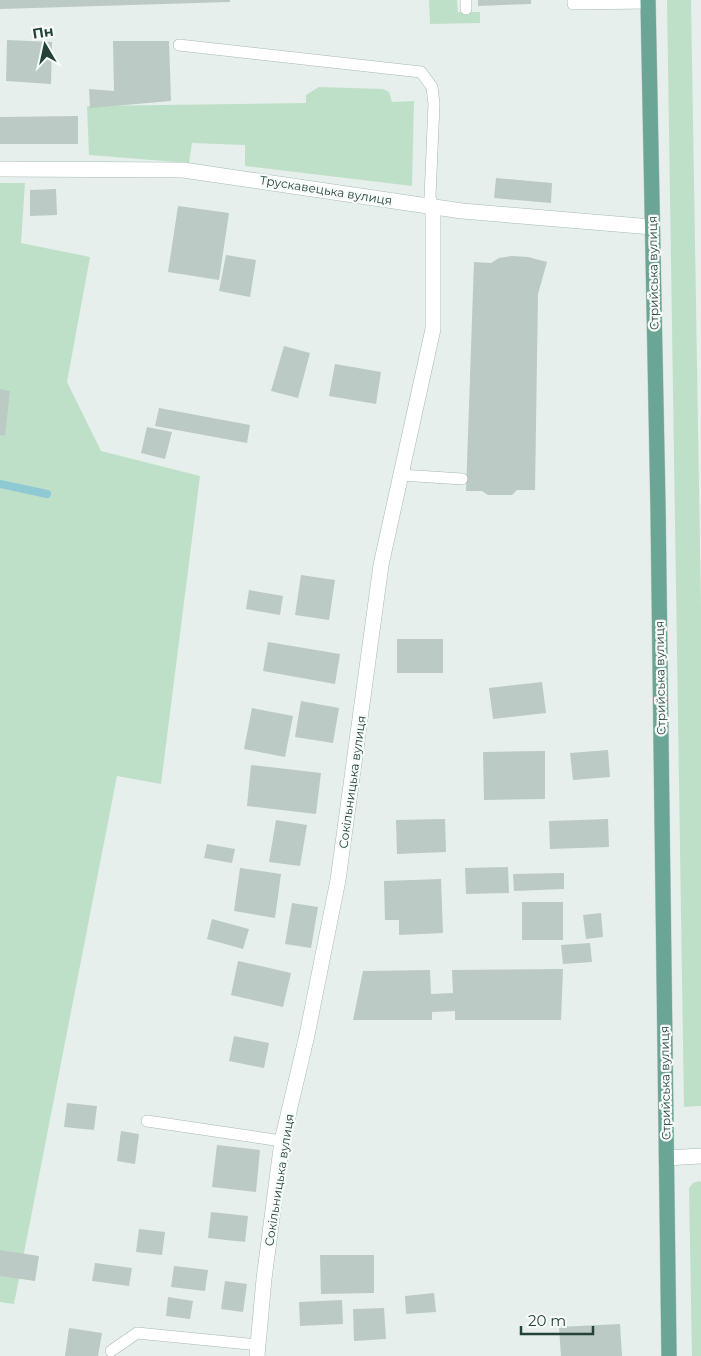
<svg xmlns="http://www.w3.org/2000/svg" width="701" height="1356" font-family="Montserrat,sans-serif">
<rect width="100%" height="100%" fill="#e6efeb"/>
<g fill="#bfe0c8">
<path d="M 429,0 L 457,0 L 458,12 L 480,12 L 480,23 L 430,24 Z"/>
<path d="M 667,0 L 691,0 L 701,607 L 701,1106 L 684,1107 Z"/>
<path d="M 319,87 L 383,89 L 389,92 L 392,102 L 414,101 L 412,186 L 245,166 L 245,145 L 192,143 L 189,163 L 89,155 L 87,106 L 306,103 L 306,95 Z"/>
<path d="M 0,183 L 25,183 L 21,243 L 90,257 L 67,382 L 101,451 L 200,476 L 161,784 L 117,776 L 14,1304 L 0,1302 Z"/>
<path d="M 699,1181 L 701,1182 L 701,1356 L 692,1356 L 689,1188 L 693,1183 Z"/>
</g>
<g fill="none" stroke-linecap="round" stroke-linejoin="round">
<path stroke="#8ec9d4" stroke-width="8" d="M 0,484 L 47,494"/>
</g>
<g fill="#bbcac4">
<path d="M 0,0 L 230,0 L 230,2 L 0,9 Z"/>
<path d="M 478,0 L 531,0 L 531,4 L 478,6 Z"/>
<path d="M 7,40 L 52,42 L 51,84 L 6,81 Z"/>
<path d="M 113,41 L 169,41 L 171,101 L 90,108 L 89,89 L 114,91 Z"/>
<path d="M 78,116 L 78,144 L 0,144 L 0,117 Z"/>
<path d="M 496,178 L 552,183 L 551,203 L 494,198 Z"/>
<path d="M 56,189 L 57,215 L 30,216 L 30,190 Z"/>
<path d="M 178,206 L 229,213 L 219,280 L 168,272 Z"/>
<path d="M 226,255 L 256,260 L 250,297 L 219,291 Z"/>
<path d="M 512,256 L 528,257 L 547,262 L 538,294 L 535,490 L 517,490 L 512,495 L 488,495 L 482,491 L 466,491 L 474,262 L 491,263 L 499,258 Z"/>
<path d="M 284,346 L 310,353 L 298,398 L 271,391 Z"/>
<path d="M 335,364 L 381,372 L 376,404 L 329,396 Z"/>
<path d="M 0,389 L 10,391 L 5,436 L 0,435 Z"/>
<path d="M 159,408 L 250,425 L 247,443 L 155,426 Z"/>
<path d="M 147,427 L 172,432 L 165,459 L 141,453 Z"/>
<path d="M 301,575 L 335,580 L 329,620 L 295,615 Z"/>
<path d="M 249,590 L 283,596 L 280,615 L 246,609 Z"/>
<rect x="397" y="639" width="46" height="34"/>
<path d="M 268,642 L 340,654 L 335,684 L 263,671 Z"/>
<path d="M 542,682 L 546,713 L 493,719 L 489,688 Z"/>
<path d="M 301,701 L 339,708 L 333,743 L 295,737 Z"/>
<path d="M 252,708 L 293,716 L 285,757 L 244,749 Z"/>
<path d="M 608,750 L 610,777 L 573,780 L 570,753 Z"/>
<path d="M 545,751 L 545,799 L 484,800 L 483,752 Z"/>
<path d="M 251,765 L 321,773 L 316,814 L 247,806 Z"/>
<path d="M 445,819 L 446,852 L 397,854 L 396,820 Z"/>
<path d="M 608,819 L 609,847 L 550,849 L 549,821 Z"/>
<path d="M 276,820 L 307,825 L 300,866 L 269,862 Z"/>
<path d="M 207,844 L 235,849 L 232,863 L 204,858 Z"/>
<path d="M 508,867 L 509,893 L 466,894 L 465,868 Z"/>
<path d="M 240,868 L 281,874 L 275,918 L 234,911 Z"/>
<path d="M 564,873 L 564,889 L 514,891 L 513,874 Z"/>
<path d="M 441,879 L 443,933 L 399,935 L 399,920 L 385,920 L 384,881 Z"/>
<rect x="522" y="902" width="41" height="38"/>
<path d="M 292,903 L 318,907 L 311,948 L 285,944 Z"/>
<path d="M 601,913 L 603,937 L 586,939 L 583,915 Z"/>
<path d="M 212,919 L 249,929 L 243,949 L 207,939 Z"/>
<path d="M 590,943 L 592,962 L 563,964 L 561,945 Z"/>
<path d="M 238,961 L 291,973 L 283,1007 L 231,995 Z"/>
<path d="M 563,969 L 561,1020 L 455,1020 L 455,1011 L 432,1012 L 432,1020 L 353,1020 L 363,971 L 430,970 L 431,994 L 453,993 L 452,970 Z"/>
<path d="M 234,1036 L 269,1043 L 264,1068 L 229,1061 Z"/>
<path d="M 67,1103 L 97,1106 L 94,1130 L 64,1127 Z"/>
<path d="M 121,1131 L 139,1134 L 135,1164 L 117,1161 Z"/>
<path d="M 217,1145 L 260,1150 L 256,1192 L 212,1187 Z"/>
<path d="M 211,1212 L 248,1216 L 245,1242 L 208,1238 Z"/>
<path d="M 139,1229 L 165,1232 L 162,1255 L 136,1252 Z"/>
<path d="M 0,1250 L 39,1256 L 35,1281 L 0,1276 Z"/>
<path d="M 320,1255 L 374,1255 L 374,1293 L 321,1294 Z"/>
<path d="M 95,1263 L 132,1268 L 129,1286 L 92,1281 Z"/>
<path d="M 174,1266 L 208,1270 L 205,1291 L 171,1287 Z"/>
<path d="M 225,1281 L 247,1284 L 243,1312 L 221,1309 Z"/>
<path d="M 434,1293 L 436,1312 L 406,1314 L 405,1296 Z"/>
<path d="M 168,1297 L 193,1301 L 190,1319 L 166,1316 Z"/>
<path d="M 342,1300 L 343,1324 L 300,1326 L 299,1302 Z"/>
<path d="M 384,1308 L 386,1339 L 354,1341 L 353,1309 Z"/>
<path d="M 620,1324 L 622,1356 L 561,1356 L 559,1327 Z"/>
<path d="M 69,1328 L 102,1333 L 98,1356 L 65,1356 Z"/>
</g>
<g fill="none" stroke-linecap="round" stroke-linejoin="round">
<g stroke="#a8b8b2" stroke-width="12">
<g id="lane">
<path d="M 466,0 L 466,9"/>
<path d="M 573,0 L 573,4 L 648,3"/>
<path d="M 179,45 L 421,72 L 432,87 L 434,104 L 430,197 L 433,207"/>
<path d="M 401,475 L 462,479"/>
<path d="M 147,1121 L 282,1141"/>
<path d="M 111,1351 L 137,1333 L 258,1345"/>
</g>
</g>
<g stroke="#a8b8b2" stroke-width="16">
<g id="street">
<path d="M 666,1158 L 701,1156"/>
<path d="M 257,1356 L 264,1279 L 282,1141 L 307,1035 L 338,880 L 381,565 L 433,329 L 433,207"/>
</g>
</g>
<g stroke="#a4bbb3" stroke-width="16">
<path id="secondary" d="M 0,169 L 183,170 L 462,211 L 652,227"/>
</g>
<g stroke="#c2cac8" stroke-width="16">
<path id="primary" d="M 648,0 L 658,507 L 669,1356"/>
</g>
<use href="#lane" stroke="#fff" stroke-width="11"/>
<use href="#street" stroke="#fff" stroke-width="15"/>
<use href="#secondary" stroke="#fff" stroke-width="15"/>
<use href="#primary" stroke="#6aa596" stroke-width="15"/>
</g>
<g text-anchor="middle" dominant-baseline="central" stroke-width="4.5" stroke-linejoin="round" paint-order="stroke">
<g font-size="12" fill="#24423a" stroke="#f7fbf9">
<text transform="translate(326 190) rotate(9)">Трускавецька вулиця</text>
<text transform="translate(653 273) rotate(-91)">Стрийська вулиця</text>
<text transform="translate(660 678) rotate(-91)">Стрийська вулиця</text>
<text transform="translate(352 782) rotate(-82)">Сокільницька вулиця</text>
<text transform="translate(665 1083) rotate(-91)">Стрийська вулиця</text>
<text transform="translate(279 1180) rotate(-81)">Сокільницька вулиця</text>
</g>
</g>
<g transform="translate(45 45) rotate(351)" stroke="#f7fbf9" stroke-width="4" paint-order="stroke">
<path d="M0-4L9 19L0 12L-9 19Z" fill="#24423a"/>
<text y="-8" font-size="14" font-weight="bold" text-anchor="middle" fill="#24423a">Пн</text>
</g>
<path d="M521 1326v8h72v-8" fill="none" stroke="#24423a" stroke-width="2.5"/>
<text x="528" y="1326" font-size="15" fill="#24423a" stroke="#f7fbf9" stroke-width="4" paint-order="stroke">20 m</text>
</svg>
